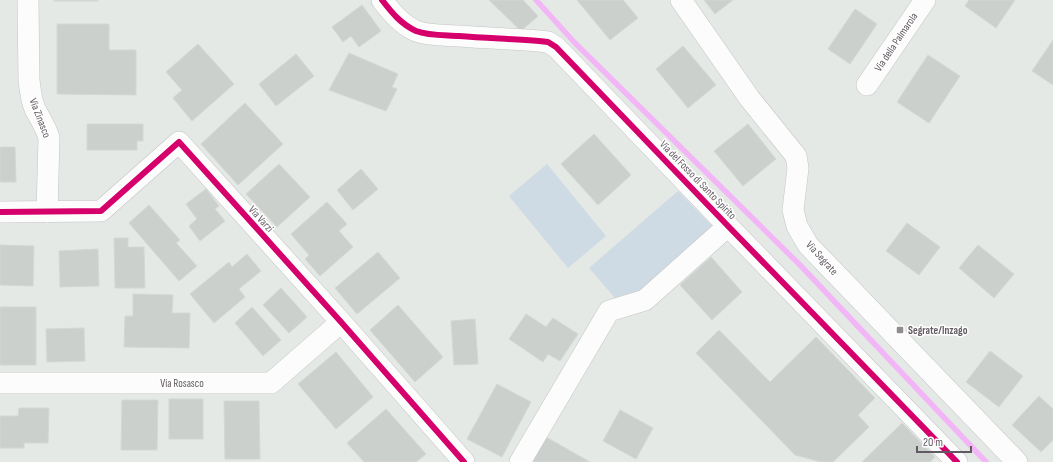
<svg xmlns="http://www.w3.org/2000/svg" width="1053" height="462" font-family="'Sofia Sans Condensed',sans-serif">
<rect width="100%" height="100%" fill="#e4e9e5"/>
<g fill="#cfdbe4">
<path d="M 547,164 L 606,236 L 568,268 L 509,196 Z"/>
<path d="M 678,191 L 713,227 L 622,306 L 589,268 Z"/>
</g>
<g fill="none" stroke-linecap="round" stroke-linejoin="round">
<path stroke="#f2b6f6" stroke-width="5.5" d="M 536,0 L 575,43 L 800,265 L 986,462"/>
</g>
<g fill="#ccd0cd" stroke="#d4d8d4">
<rect x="54" y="0" width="44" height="1"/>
<path d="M 489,0 L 523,0 L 538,16 L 521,31 Z"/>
<path d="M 577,0 L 623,0 L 638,18 L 610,40 Z"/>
<path d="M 704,0 L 733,0 L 715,14 Z"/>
<path d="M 969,0 L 1015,0 L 996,28 L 965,6 Z"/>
<path d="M 362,5 L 381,31 L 359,47 L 351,36 L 343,42 L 332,27 Z"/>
<path d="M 855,9 L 877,24 L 850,64 L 828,49 Z"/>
<path d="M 57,24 L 109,24 L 109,50 L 136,50 L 136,95 L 57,94 Z"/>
<path d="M 1053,40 L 1053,85 L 1032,71 Z"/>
<path d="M 198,44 L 234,84 L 192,121 L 173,98 L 182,90 L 166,72 Z"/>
<path d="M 683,46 L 716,85 L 688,108 L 656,69 Z"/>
<path d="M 349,53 L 398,74 L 392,87 L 397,89 L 386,111 L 329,90 Z"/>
<path d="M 296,54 L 314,76 L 276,106 L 259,84 Z"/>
<path d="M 928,55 L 960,76 L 929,123 L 897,102 Z"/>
<path d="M 245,103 L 283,144 L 238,185 L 201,144 Z"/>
<path d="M 87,124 L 143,124 L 143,141 L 137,141 L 137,150 L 87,150 Z"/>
<path d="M 748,124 L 776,159 L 743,186 L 714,151 Z"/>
<path d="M 594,134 L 631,175 L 598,205 L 561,164 Z"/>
<path d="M 0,147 L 15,147 L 16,182 L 0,182 Z"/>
<path d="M 279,164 L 310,197 L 277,227 L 246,194 Z"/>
<path d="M 361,169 L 378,189 L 353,210 L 337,190 Z"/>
<path d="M 206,189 L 219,206 L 215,209 L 225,221 L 200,241 L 189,226 L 197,219 L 186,204 Z"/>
<path d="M 327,202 L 347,224 L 339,231 L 353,247 L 320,276 L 305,259 L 309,255 L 291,234 Z"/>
<path d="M 149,205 L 180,240 L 176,243 L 197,266 L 179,281 L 129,223 Z"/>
<path d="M 907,223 L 940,247 L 919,275 L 886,251 Z"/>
<path d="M 114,238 L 128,238 L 128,247 L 144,247 L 145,288 L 115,288 Z"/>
<path d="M 0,245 L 34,246 L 33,286 L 0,285 Z"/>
<path d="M 978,245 L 1014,274 L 994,298 L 959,268 Z"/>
<path d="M 98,249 L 99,286 L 60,287 L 59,251 Z"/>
<path d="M 378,252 L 400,278 L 357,314 L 335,288 Z"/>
<path d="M 247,254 L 261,271 L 239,289 L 245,297 L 214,323 L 190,294 L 229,262 L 232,267 Z"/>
<path d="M 711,257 L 742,292 L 712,320 L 680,285 Z"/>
<path d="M 281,288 L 307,317 L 289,333 L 263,305 Z"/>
<path d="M 133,294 L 173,295 L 172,313 L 190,313 L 189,348 L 124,347 L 125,316 L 133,316 Z"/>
<path d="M 398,305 L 443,357 L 415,382 L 370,330 Z"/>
<rect x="0" y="307" width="36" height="58"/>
<path d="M 252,307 L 281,340 L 263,356 L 235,323 Z"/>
<path d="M 526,314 L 546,327 L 553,318 L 578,334 L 560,361 L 548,354 L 543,362 L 509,339 Z"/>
<path d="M 475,319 L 478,364 L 454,365 L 451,321 Z"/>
<path d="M 84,328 L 85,361 L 47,362 L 46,329 Z"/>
<path d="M 719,330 L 770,382 L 816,337 L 875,398 L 858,415 L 869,427 L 833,462 L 821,462 L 795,455 L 696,353 Z"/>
<path d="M 990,351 L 1023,376 L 999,407 L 966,382 Z"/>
<path d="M 336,352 L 373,397 L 336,429 L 298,384 Z"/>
<path d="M 497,384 L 531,402 L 502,457 L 467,439 Z"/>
<path d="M 1039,396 L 1053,409 L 1053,440 L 1041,452 L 1012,425 Z"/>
<rect x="169" y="399" width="34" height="40"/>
<path d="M 122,400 L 158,400 L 157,450 L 121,450 Z"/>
<path d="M 224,401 L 259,401 L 260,459 L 225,459 Z"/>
<path d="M 19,408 L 49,408 L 48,443 L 24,443 L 24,448 L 0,448 L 0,416 L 18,416 Z"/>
<path d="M 386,409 L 426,454 L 416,462 L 364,462 L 347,443 Z"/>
<path d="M 620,410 L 653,428 L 636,459 L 603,441 Z"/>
<path d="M 902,423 L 935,457 L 930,462 L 862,462 Z"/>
<path d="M 546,437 L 590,462 L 532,462 Z"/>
</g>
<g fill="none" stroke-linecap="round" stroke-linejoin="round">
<g stroke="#c4c5c4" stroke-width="22">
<g id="minor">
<path d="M 28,0 L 29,80 C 30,90 31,100 35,109 C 40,119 46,127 49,138 L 47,212"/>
<path d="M 382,0 C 392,13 401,24 416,31 C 429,36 445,35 459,36 C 485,38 512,39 539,41 L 548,42 L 556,47 L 728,226 L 957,462"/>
<path d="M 681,0 L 750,99 L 796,156 L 798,168 L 793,210 L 797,226 L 801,233 L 808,245 L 1017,462"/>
<path d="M 867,85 L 925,0"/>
<path d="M 0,212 L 101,211 L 179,142 L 341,322 L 464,462"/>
<path d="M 0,383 L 271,383 L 341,322"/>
<path d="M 520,462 L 609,311 L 645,300 L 728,226"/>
</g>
</g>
<use href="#minor" stroke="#fbfcfb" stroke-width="21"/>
<g stroke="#fff" stroke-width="8">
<g id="cycleway">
<path d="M 382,0 C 392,13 401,24 416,31 C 429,36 445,35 459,36 C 485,38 512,39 539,41 L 548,42 L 556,47 L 728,226 L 957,462"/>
<path d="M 0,212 L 101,211 L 179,142 L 341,322 L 464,462"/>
</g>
</g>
<use href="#cycleway" stroke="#d6006c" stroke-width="6"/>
</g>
<rect fill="#908c8f" stroke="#fff" stroke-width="1.5" x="896" y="326" width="8" height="8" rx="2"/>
<g text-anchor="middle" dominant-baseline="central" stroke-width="3" stroke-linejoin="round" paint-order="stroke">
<g font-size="11" fill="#625a61" stroke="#fff">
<text transform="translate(896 42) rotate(-56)">Via della Palmarola</text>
<text transform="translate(40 118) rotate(69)">Via Zinasco</text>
<text transform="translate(698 180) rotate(46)">Via del Fosso di Santo Spirito</text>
<text transform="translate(261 219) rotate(48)">Via Varzi</text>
<text transform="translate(822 258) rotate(48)">Via Segrate</text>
<text x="182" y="383">Via Rosasco</text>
</g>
<g font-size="11" font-weight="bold" fill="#625a61" stroke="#fff" text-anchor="start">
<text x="908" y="330">Segrate/Inzago</text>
</g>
</g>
<path d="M917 446v6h54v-6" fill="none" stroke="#625a61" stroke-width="2"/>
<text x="923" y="446" font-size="12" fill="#625a61" stroke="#ffffff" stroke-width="3" paint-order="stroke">20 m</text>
</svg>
